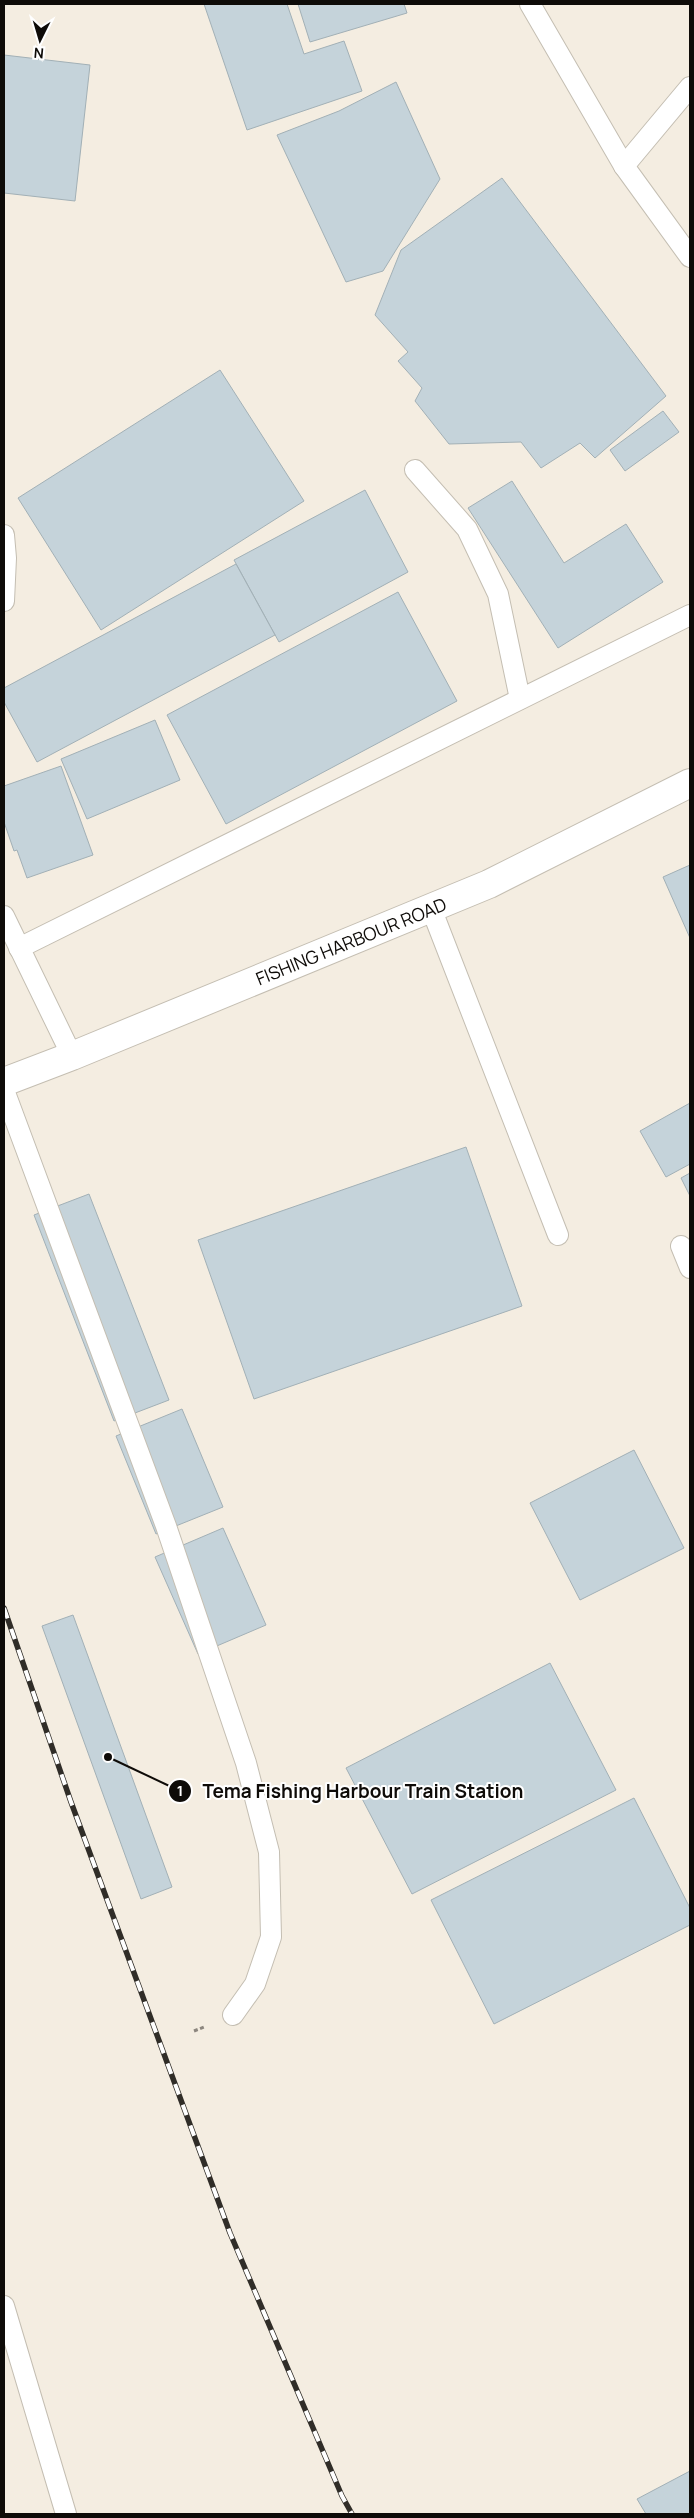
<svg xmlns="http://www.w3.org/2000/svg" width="694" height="2518" font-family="Manrope,sans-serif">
<rect width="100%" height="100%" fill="#f4ede1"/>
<g fill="#c5d3da" stroke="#a2b0b6">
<path d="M 204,4 L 287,4 L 304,54 L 344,41 L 362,91 L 247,130 Z"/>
<path d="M 298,4 L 404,4 L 407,13 L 310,42 Z"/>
<path d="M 4,55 L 90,65 L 75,201 L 4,193 Z"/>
<path d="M 396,82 L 440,179 L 383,271 L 346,282 L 277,135 L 339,111 Z"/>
<path d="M 502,178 L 666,396 L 595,458 L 580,443 L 541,468 L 521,442 L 449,444 L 415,401 L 422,388 L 398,361 L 408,352 L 375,315 L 401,250 Z"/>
<path d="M 220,370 L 304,501 L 101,630 L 18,498 Z"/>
<path d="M 663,411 L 679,432 L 625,471 L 610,450 Z"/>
<path d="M 512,481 L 564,563 L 626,524 L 663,582 L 558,648 L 468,508 Z"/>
<path d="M 365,490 L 408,572 L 279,642 L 234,560 Z"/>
<path d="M 236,564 L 275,635 L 37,762 L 4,702 L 4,688 Z"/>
<path d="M 398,592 L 457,701 L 226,824 L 167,715 Z"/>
<path d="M 155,720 L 180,780 L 87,819 L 61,759 Z"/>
<path d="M 61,766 L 93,855 L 27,878 L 17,850 L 14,851 L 4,822 L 4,786 Z"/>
<path d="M 690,865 L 690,938 L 663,877 Z"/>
<path d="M 690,1103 L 690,1164 L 666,1177 L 640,1131 Z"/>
<path d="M 466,1147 L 522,1306 L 254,1399 L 198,1240 Z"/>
<path d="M 690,1173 L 690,1196 L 681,1178 Z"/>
<path d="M 89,1194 L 169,1400 L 114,1421 L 34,1215 Z"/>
<path d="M 182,1409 L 223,1507 L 156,1534 L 116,1436 Z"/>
<path d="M 634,1450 L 684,1548 L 580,1600 L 530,1503 Z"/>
<path d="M 223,1528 L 266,1625 L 198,1654 L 155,1557 Z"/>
<path d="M 73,1615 L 172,1887 L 141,1899 L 42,1626 Z"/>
<path d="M 550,1663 L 616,1790 L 412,1894 L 346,1768 Z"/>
<path d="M 634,1798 L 690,1908 L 690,1925 L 494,2024 L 431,1900 Z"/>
<path d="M 690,2471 L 690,2514 L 646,2514 L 637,2499 Z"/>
</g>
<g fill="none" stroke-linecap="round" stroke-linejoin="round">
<g stroke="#c4beb2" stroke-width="22">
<g id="lane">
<path d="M 530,4 L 624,166 L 690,257"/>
<path d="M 624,166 L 690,87"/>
<path d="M 415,470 L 467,529 L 498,594 L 520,699"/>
<path d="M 4,535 L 6,558 L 4,601"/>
<path d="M 431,908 L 558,1235"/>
<path d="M 4,916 L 72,1056"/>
<path d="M 19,948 L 690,615"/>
<path d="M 4,1090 L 166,1526 L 246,1763 L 269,1852 L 271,1937 L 255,1984 L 233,2015"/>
<path d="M 681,1246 L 690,1268"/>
<path d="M 4,2306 L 66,2514"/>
</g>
</g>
<g stroke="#c4beb2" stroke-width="30">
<path id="secondary" d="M 4,1082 L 72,1056 L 489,884 L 690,783"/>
</g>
<path stroke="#8c867e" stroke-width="3" stroke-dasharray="4 2.5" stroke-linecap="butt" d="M 194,2031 L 204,2027"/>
<use href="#lane" stroke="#fff" stroke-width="20"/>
<use href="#secondary" stroke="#fff" stroke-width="28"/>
<g stroke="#302d28" stroke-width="5.5">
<path id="rail" d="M 4,1608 L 71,1802 L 230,2233 L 342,2496 L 352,2514"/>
</g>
<use href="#rail" stroke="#fff" stroke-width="4" stroke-dasharray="11" stroke-linecap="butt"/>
</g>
<g text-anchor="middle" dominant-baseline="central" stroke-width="4" stroke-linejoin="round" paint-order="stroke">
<g font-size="18" fill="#0e0b08" stroke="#fff">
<text transform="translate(351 941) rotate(-22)">FISHING HARBOUR ROAD</text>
</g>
</g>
<path fill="none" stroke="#0e0b08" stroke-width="2" d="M108 1757L180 1791"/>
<g fill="#0e0b08" stroke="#fff" stroke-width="2">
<circle cx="108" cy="1757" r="5"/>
<circle cx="180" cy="1791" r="12"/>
</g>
<g font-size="15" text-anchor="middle" font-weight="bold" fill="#fff">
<text x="180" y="1796">1</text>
</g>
<g font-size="19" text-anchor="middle" font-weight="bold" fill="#0e0b08" stroke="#fff" stroke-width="4" stroke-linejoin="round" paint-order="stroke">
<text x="363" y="1798">Tema Fishing Harbour Train Station</text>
</g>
<rect width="694" height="2518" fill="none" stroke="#0e0b08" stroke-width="10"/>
<g transform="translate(40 40) rotate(185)" stroke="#ffffff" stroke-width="4" paint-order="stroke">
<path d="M0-4L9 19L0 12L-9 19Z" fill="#0e0b08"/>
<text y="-8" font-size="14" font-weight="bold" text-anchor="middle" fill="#0e0b08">N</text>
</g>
</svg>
